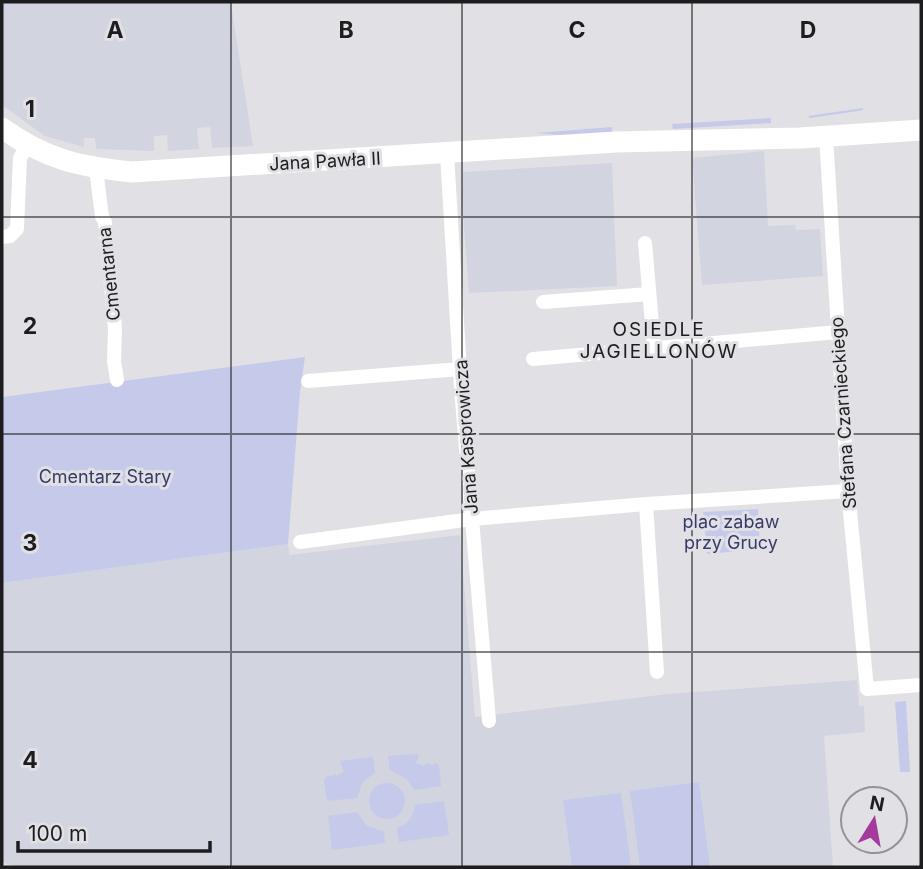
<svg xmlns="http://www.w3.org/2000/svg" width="923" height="869" font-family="Inter,sans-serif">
<rect width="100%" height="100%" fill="#e1e1e5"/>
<g fill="#d2d4df">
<path d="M 2,2 L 251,2 L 231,4 L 253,146 L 212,148 L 210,127 L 197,128 L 199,149 L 168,151 L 167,135 L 154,136 L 154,151 L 96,149 L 95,138 L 84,138 L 84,147 L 45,136 L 2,105 Z"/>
<path d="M 764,151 L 768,226 L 795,225 L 796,230 L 820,229 L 823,276 L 702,285 L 692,158 Z"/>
<path d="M 612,163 L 617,286 L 469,293 L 462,200 L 463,172 Z"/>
<path d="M 460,535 L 475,717 L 668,694 L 857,680 L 859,706 L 864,706 L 865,732 L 824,736 L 833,867 L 15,867 L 2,862 L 2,583 L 288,544 L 289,555 Z"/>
</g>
<g fill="#c6caea">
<path d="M 863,108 L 863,110 L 858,111 L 810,118 L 808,116 Z"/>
<path d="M 771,118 L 771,123 L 673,129 L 672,124 Z"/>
<path d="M 612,127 L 612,133 L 567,136 L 536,133 Z"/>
<path d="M 305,357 L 300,392 L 288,544 L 2,583 L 2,397 Z"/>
<path d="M 758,509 L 760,549 L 707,554 L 703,512 Z"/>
<path d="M 906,701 L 910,772 L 900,772 L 895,702 Z"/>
<path d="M 419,754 L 416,763 L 424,766 L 426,763 L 433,765 L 434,762 L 439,765 L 441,786 L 414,790 L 407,779 L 390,770 L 388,756 Z"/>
<path d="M 373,757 L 375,773 L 363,781 L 357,798 L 327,801 L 324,780 L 328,775 L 330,777 L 335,774 L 337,776 L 344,772 L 340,761 Z"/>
<path d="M 699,782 L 710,867 L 640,867 L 630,791 Z"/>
<circle cx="387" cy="801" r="18"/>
<path d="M 621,793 L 631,867 L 572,867 L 563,800 Z"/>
<path d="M 444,801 L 449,835 L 399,842 L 397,828 C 408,825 414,816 415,805 Z"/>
<path d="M 357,812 L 366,825 L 384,832 L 385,843 L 332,850 L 328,816 Z"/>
</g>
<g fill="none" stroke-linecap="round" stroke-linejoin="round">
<g stroke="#fff" stroke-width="14">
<path d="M 826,136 L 848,491 L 867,689 L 921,685"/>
<path d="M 447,154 L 461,388 L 489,721"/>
<path d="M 96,169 L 102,217 L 105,222 L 115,328 L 114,361 L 117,380"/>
<path d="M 2,237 L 10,236 L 17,229 L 20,158 L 27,146"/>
<path d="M 645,243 L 654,347"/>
<path d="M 543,302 L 649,294"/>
<path d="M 533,359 L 838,332"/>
<path d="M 308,381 L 460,369"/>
<path d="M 646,504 L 657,672"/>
<path d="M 300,542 L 472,519 L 646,504 L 848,491"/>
</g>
<path stroke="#fff" stroke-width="21" d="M 2,128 C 45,159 80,167 132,172 L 616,142 L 800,138 L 921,130"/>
</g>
<path fill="none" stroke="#1d1d1f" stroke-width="2" stroke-opacity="0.55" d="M 231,2 L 231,867M 462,2 L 462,867M 692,2 L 692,867M 2,217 L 921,217M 2,434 L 921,434M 2,652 L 921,652"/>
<g text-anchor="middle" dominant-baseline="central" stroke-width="6" stroke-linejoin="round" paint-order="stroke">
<g font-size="18" fill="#1d1d1f" stroke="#e1e1e5">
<text transform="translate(325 161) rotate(-3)">Jana Pawła II</text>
<text transform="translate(109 274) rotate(-96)">Cmentarna</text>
<text transform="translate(843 413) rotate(-94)">Stefana Czarnieckiego</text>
<text transform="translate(466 437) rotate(-94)">Jana Kasprowicza</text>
</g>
<g font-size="18" fill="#383a68" stroke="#e1e1e5">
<text x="105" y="476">Cmentarz Stary</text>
<text x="731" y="521">plac zabaw<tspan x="731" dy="21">przy Grucy</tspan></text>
</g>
<g font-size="19" letter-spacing="2" fill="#1d1d1f" stroke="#e1e1e5">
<text x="659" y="329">OSIEDLE<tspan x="659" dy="22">JAGIELLONÓW</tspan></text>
</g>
</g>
<g font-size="23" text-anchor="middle" font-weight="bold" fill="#1d1d1f" stroke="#e1e1e5" stroke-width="6" stroke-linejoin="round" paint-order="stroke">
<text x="115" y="38">A</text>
<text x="346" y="38">B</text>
<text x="577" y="38">C</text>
<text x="808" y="38">D</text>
<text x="30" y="117">1</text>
<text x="30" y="334">2</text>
<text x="30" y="551">3</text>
<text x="30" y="768">4</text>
</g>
<rect width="923" height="869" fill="none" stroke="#1d1d1f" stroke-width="7"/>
<g transform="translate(874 820) rotate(11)"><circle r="33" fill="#e1e1e5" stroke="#939396" stroke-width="2"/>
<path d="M0-5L12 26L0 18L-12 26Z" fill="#a33a9c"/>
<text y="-10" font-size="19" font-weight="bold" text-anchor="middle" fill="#1d1d1f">N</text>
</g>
<path d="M18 841v10h192v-10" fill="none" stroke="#1d1d1f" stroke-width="3.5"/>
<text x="28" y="841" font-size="21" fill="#1d1d1f" stroke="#e1e1e5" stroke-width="5" paint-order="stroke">100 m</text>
</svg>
